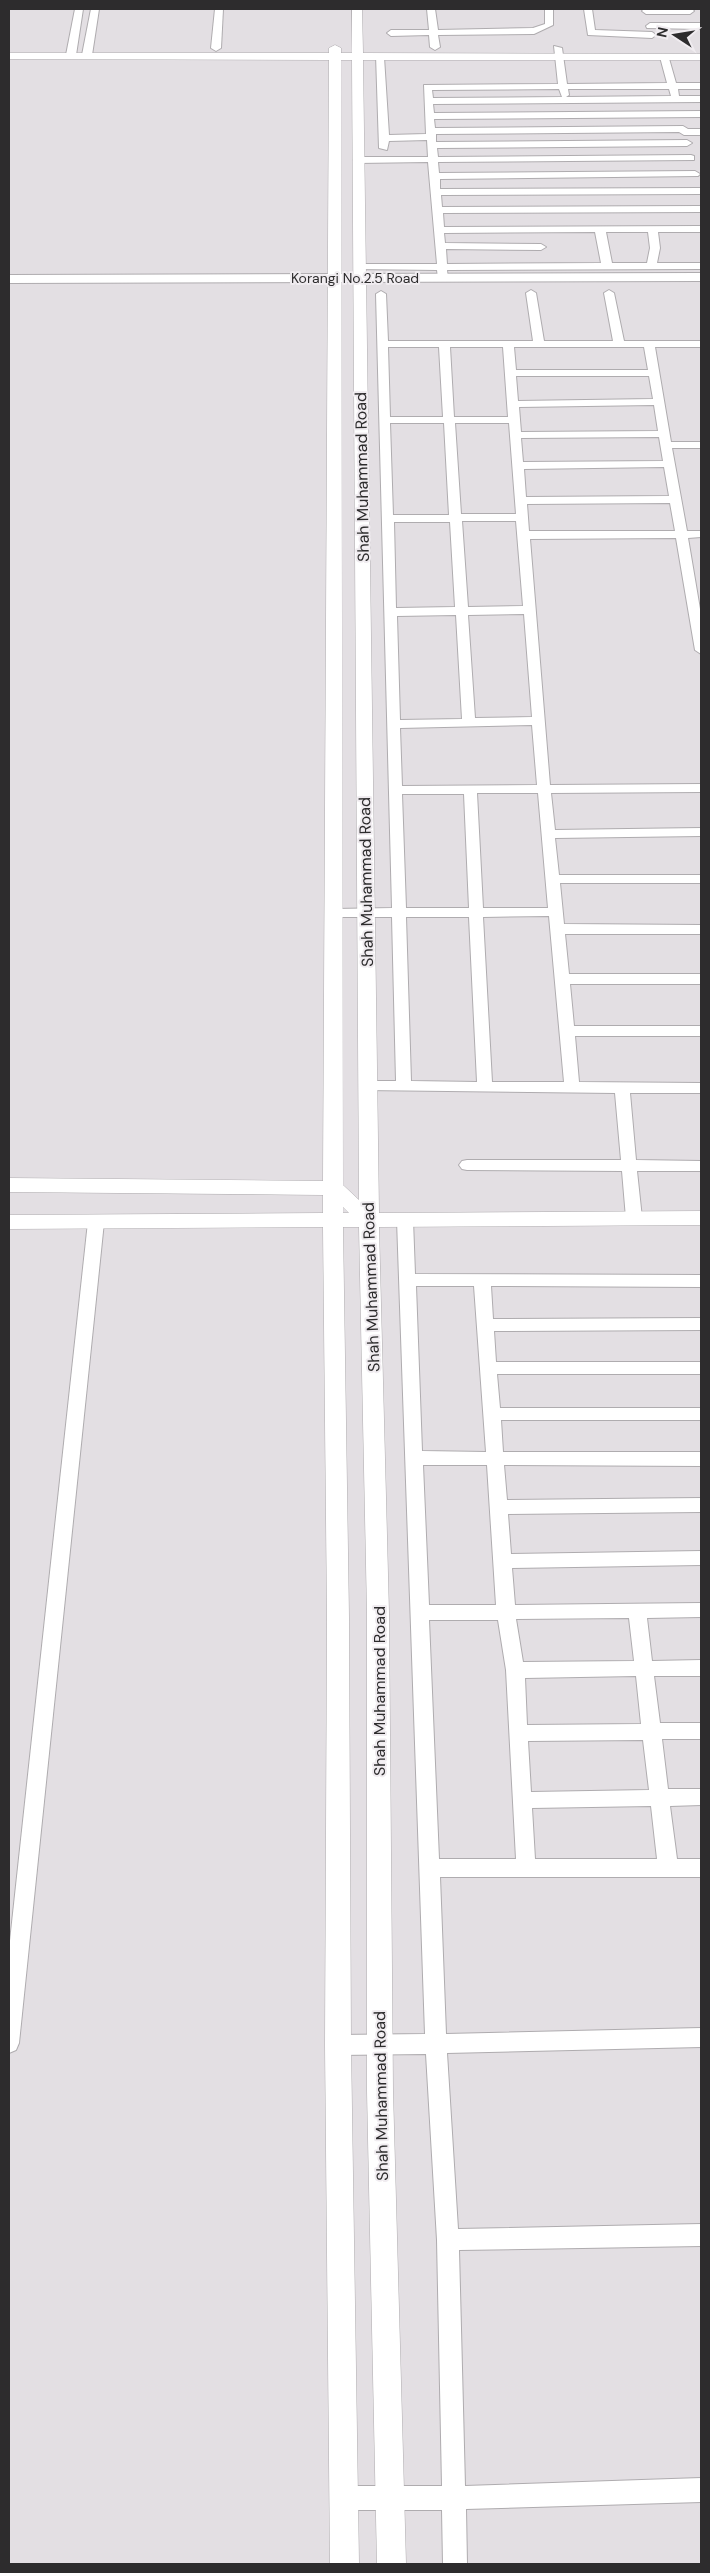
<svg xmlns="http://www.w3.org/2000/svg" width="710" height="2573" font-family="'DM Sans',sans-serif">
<rect width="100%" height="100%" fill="#e3dfe3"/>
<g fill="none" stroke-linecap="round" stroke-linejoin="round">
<g stroke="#afacaf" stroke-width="2">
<g id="minor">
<path d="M 75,9 L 83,9 L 76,55 L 71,58 L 66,55 Z"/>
<path d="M 91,9 L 99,9 L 92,55 L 87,58 L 82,55 Z"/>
<path d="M 215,9 L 223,9 L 221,48 L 216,51 L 211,48 Z"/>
<path d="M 427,9 L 435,9 L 438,30 L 533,28 L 545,24 L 545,9 L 553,9 L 553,25 L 534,34 L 438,35 L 440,47 L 435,50 L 430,47 L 429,35 L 391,36 L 387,33 L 391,30 L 429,30 Z"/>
<path d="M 584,9 L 592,9 L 595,30 L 652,32 L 656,35 L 652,38 L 588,35 Z"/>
<path d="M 644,9 L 692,9 L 694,11 L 690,14 L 646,14 L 642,11 Z"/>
<path d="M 650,23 L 701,23 L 701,29 L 647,28 L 646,26 Z"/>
<path d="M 554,46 L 562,48 L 567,84 L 667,83 L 660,57 L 668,55 L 676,83 L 701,83 L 701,89 L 678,89 L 679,96 L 701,96 L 701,102 L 433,104 L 434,113 L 701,111 L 701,117 L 434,119 L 435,128 L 683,126 L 688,129 L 701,129 L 701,135 L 684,135 L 679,132 L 436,134 L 436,142 L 687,140 L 692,143 L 687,146 L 437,148 L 438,157 L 691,155 L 694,156 L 694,160 L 438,162 L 439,173 L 695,171 L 700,174 L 698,176 L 440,179 L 440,189 L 701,188 L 701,194 L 441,195 L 442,207 L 701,206 L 701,212 L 443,213 L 444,227 L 701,226 L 701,232 L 658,232 L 660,248 L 657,263 L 701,263 L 701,269 L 447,270 L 448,278 L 443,281 L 438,278 L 437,270 L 355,269 L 355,265 L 359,264 L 437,264 L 428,162 L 358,163 L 353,160 L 358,157 L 428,157 L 427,140 L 389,141 L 387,150 L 379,148 L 376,55 L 384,57 L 389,135 L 426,134 L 424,85 L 558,84 ZM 559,89 L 562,97 L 433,98 L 432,90 ZM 568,89 L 669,89 L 671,96 L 566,97 L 569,95 ZM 595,232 L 601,263 L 447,264 L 446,249 L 541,250 L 546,247 L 541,244 L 445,243 L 444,233 ZM 606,232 L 648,232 L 650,248 L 647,263 L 612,263 Z"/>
<path d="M 531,290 L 536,293 L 544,341 L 613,341 L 604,293 L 609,290 L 614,293 L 624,341 L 701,341 L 701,347 L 655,347 L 671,442 L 701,442 L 701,448 L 672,448 L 687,531 L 701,531 L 701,537 L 688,538 L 701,615 L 701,654 L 695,650 L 676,538 L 530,539 L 550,785 L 701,784 L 701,792 L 551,793 L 555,830 L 701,828 L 701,836 L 555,838 L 559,875 L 701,875 L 701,883 L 560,883 L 564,924 L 701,925 L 701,934 L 565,934 L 569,974 L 701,974 L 701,984 L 570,984 L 574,1026 L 701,1026 L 701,1036 L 575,1036 L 579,1082 L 701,1083 L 701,1093 L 630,1093 L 636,1160 L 701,1161 L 701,1171 L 637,1171 L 642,1218 L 640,1222 L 628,1222 L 626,1218 L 622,1171 L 467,1170 L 462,1169 L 459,1165 L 462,1161 L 467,1160 L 621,1160 L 615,1093 L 363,1090 L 360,1086 L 368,1081 L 396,1081 L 392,917 L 335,917 L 328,913 L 335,909 L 392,908 L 376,294 L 381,291 L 386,294 L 388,341 L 533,341 L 526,293 ZM 388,347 L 439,347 L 443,417 L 390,417 ZM 450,347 L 503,347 L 508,417 L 454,417 ZM 514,347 L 644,347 L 648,370 L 516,370 ZM 516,376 L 649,376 L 653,399 L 518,401 ZM 654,405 L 658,431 L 521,432 L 519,407 ZM 390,423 L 444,423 L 449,515 L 393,515 ZM 455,423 L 509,423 L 516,514 L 461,514 ZM 659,437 L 663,461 L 523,462 L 521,438 ZM 664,467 L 669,496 L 526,497 L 524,469 ZM 670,503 L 675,531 L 529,531 L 527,504 ZM 462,521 L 516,521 L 523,606 L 468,607 ZM 394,522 L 450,522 L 455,607 L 396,608 ZM 524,614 L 532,717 L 475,718 L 468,615 ZM 456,615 L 462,719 L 400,720 L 397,616 ZM 532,725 L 537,785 L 402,786 L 400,728 ZM 477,793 L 538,793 L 548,908 L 483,908 ZM 402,794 L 464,794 L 469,908 L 406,908 ZM 549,916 L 564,1082 L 492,1082 L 483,917 ZM 406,917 L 469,917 L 477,1082 L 411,1081 Z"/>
<path d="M 405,1214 L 411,1216 L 413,1220 L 415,1274 L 701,1275 L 701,1287 L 491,1286 L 493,1319 L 701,1318 L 701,1330 L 494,1331 L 496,1362 L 701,1362 L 701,1374 L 497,1374 L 500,1408 L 701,1408 L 701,1420 L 501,1420 L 503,1452 L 701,1452 L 701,1466 L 504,1465 L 507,1500 L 701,1498 L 701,1512 L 508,1514 L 511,1554 L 701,1551 L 701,1565 L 512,1568 L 515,1605 L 701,1603 L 701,1617 L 647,1618 L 652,1661 L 701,1660 L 701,1676 L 654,1676 L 660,1723 L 701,1723 L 701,1739 L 662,1739 L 668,1789 L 701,1789 L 701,1805 L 670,1806 L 677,1859 L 701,1859 L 701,1877 L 440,1877 L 446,2034 L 701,2028 L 701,2047 L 447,2053 L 458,2229 L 701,2224 L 701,2246 L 459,2250 L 465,2486 L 701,2478 L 701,2502 L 466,2509 L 467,2564 L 443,2564 L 442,2510 L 344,2510 L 336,2506 L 332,2498 L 336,2490 L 344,2486 L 442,2486 L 437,2240 L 426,2054 L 338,2055 L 331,2052 L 328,2045 L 331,2038 L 338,2035 L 425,2034 L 397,1220 L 399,1216 ZM 416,1286 L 474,1286 L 486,1452 L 422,1451 ZM 423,1465 L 487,1465 L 496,1605 L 429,1605 ZM 629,1618 L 634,1661 L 523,1662 L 516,1619 ZM 429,1620 L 498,1620 L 506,1670 L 516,1859 L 439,1859 ZM 636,1676 L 641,1724 L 527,1725 L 525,1678 ZM 643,1740 L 649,1790 L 531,1792 L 528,1741 ZM 651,1806 L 657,1859 L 535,1859 L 532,1808 Z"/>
<path d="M 96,1216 L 102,1218 L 104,1222 L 19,2043 L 16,2050 L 9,2053 L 9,1950 L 88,1222 L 90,1218 Z"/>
</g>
</g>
<g stroke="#afacaf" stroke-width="1">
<path id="tertiary" d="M 352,9 L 362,9 L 363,53 L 701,54 L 701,60 L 363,60 L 379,1213 L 701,1211 L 701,1225 L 379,1227 L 389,1613 L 393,2091 L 406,2564 L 377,2564 L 367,2091 L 367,1613 L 359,1227 L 343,1227 L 349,1617 L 351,2045 L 359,2564 L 330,2564 L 325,2045 L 327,1617 L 323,1227 L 9,1229 L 9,1215 L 323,1213 L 323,1195 L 9,1192 L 9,1178 L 323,1181 L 329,60 L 9,59 L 9,53 L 329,53 L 329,48 L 335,45 L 341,48 L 341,53 L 352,53 ZM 341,60 L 352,60 L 359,1200 L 343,1185 ZM 343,1207 L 349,1213 L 343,1213 Z"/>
</g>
<g stroke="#afacaf" stroke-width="2">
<path id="secondary" d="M 701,273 L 701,281 L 9,283 L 9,275 Z"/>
</g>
<use href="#minor" fill="#fff" fill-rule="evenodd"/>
<use href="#tertiary" fill="#fff" fill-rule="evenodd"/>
<use href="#secondary" fill="#fff" fill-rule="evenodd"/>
</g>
<g text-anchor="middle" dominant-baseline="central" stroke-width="4" stroke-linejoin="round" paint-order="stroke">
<g font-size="14" fill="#2d2c2d" stroke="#f0ecf0">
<text x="355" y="278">Korangi No.2.5 Road</text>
</g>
<g font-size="16" fill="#2d2c2d" stroke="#f0ecf0">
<text transform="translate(362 477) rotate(-91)">Shah Muhammad Road</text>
<text transform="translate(366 882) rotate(-91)">Shah Muhammad Road</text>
<text transform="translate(371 1287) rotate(-92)">Shah Muhammad Road</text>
<text transform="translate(379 1691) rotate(-90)">Shah Muhammad Road</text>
<text transform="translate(381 2096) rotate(-91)">Shah Muhammad Road</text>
</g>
</g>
<rect width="710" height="2573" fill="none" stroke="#2d2c2d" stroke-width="20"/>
<g transform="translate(675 35) rotate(282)" stroke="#f0ecf0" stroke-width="4" paint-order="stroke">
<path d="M0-4L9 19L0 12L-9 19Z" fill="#2d2c2d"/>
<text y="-8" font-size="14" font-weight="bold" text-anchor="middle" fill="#2d2c2d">N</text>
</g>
</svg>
